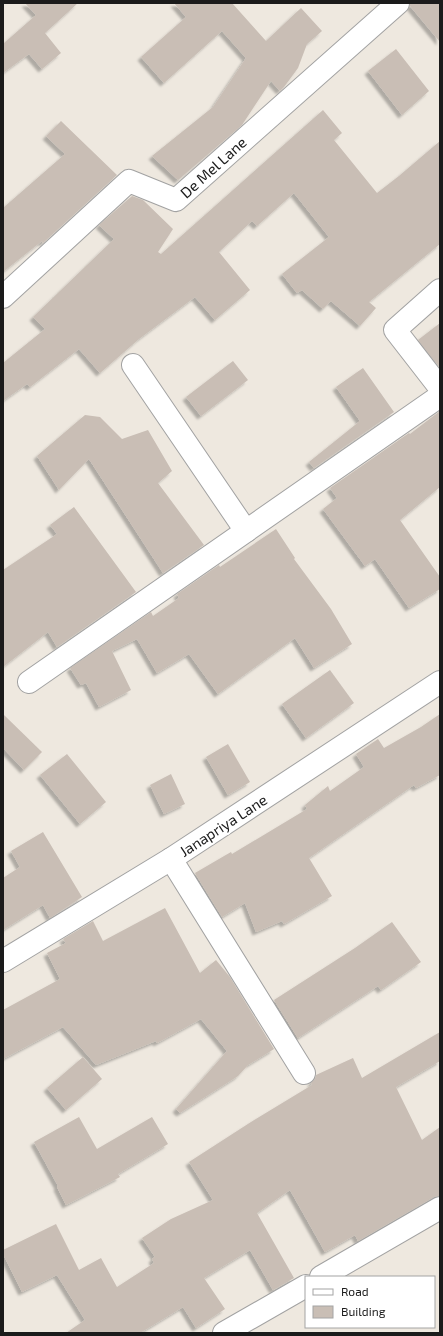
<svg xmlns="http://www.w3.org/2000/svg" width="443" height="1336" font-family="'Exo 2',sans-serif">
<defs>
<filter id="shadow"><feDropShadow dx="-3.5" dy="3.5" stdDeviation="1" flood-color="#0004"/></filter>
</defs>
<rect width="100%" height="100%" fill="#eee8df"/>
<g fill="#c9beb5" filter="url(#shadow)">
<path d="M 25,3 L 78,3 L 45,33 L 61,53 L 42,69 L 29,54 L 3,73 L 3,44 L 36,15 Z"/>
<path d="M 174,3 L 232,3 L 266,41 L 301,8 L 322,31 L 307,44 L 298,68 L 284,87 L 280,91 L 271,81 L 242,125 L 178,180 L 152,156 L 213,107 L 246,58 L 222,31 L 164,83 L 141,57 L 186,17 Z"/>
<path d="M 410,3 L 440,3 L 440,42 L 410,6 Z"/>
<path d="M 396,49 L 429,91 L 402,115 L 368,71 Z"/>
<path d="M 323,110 L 342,133 L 334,140 L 377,193 L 399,176 L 440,141 L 440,244 L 369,302 L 376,308 L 360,326 L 331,301 L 323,309 L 302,290 L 297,293 L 282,274 L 329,237 L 294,193 L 257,226 L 252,221 L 219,252 L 250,290 L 215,320 L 195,297 L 139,339 L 100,373 L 79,349 L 30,387 L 27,384 L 3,401 L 3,363 L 45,329 L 33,317 L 114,239 L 99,225 L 132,196 L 143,200 L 173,229 L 158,252 L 161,254 Z"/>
<path d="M 61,121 L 117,175 L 43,243 L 42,241 L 3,272 L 3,208 L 65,154 L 46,136 Z"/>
<path d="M 440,323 L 440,368 L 418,340 Z"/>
<path d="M 233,361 L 248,380 L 201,416 L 186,397 Z"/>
<path d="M 363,368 L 394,412 L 314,468 L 309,462 L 360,421 L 336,387 Z"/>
<path d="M 440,411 L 440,487 L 400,520 L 440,577 L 440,589 L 409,608 L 375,559 L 365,566 L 323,509 L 337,498 L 330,488 L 409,433 L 410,434 Z"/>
<path d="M 85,415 L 100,417 L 122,439 L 148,430 L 172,471 L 158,483 L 204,545 L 163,573 L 89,459 L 59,490 L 37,456 Z"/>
<path d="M 74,507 L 136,592 L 57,647 L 48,632 L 3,667 L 3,570 L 57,534 L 50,525 Z"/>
<path d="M 276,529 L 295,558 L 294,559 L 331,609 L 352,644 L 314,668 L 295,638 L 218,694 L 189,654 L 157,673 L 137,639 L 112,651 L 131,690 L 99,707 L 86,683 L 81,685 L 70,668 L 151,612 L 153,616 L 179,598 L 177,594 L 219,565 L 220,567 Z"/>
<path d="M 330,670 L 354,703 L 306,738 L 282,704 Z"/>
<path d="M 3,714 L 42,752 L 24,770 L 3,748 Z"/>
<path d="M 440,714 L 440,775 L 416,788 L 414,785 L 309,858 L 332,896 L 284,924 L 282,921 L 256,932 L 245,903 L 222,917 L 195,873 L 231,852 L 232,854 L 307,809 L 305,805 L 328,786 L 330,791 L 364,767 L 356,754 L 378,739 L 384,748 L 421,727 Z"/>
<path d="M 228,744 L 250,782 L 228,795 L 206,757 Z"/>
<path d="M 67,754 L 106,802 L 80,824 L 40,775 Z"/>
<path d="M 171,774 L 185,804 L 164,814 L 150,785 Z"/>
<path d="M 43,832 L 82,897 L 50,918 L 43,905 L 3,930 L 3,878 L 20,867 L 11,851 Z"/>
<path d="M 165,908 L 200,973 L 216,960 L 230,977 L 274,1049 L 248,1065 L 238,1076 L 180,1113 L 176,1109 L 227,1051 L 201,1019 L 157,1043 L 156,1041 L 96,1065 L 63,1027 L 3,1059 L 3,1010 L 60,979 L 47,953 L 66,943 L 63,939 L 93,921 L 103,941 Z"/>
<path d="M 392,922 L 421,962 L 381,990 L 378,986 L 298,1038 L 274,1000 L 355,948 Z"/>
<path d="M 440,1032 L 440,1061 L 396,1087 L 422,1140 L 440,1127 L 440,1196 L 434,1197 L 358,1241 L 355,1235 L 325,1252 L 290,1190 L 257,1213 L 294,1278 L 273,1290 L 250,1250 L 204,1278 L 225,1309 L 196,1328 L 183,1307 L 140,1333 L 66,1333 L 85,1320 L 57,1275 L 22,1292 L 3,1254 L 3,1250 L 56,1224 L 79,1270 L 101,1258 L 117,1287 L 154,1263 L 152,1259 L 155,1257 L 142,1238 L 171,1219 L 213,1200 L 189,1162 L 251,1122 L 312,1085 L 311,1083 L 315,1079 L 316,1075 L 353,1058 L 362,1078 Z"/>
<path d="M 83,1057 L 102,1079 L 66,1110 L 47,1088 Z"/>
<path d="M 79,1117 L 97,1149 L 152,1117 L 168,1144 L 118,1174 L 120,1177 L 66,1205 L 57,1187 L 58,1186 L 34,1142 Z"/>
</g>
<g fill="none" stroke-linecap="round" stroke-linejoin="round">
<g stroke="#a2a2a2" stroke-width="24">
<g id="minor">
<path d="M 440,290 L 395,330 L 440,388"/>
<path d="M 3,297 L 129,181 L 176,200 L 398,3"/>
<path d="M 133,365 L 246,531"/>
<path d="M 29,682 L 440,396"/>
<path d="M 171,859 L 304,1073"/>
<path d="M 3,961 L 171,859 L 440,682"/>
<path d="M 321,1277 L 440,1208"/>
<path d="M 224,1333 L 306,1286"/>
</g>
</g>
<use href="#minor" stroke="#fff" stroke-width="22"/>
</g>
<g text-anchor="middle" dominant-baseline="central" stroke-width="4" stroke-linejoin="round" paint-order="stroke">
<g font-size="15" fill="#1b1b1b" stroke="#fff">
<text transform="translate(213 167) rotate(-42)">De Mel Lane</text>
<text transform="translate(223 825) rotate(-33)">Janapriya Lane</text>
</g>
</g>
<rect width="443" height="1336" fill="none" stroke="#1b1b1b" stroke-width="8"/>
<rect x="305" y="1276" width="130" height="52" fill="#ffffff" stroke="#a4a4a4"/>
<rect x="313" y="1289" width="20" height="6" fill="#ffffff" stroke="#a4a4a4"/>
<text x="341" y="1296" font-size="12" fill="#1b1b1b">Road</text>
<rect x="313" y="1306" width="20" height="12" fill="#c9beb5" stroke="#a4a4a4"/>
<text x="341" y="1316" font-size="12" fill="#1b1b1b">Building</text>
</svg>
